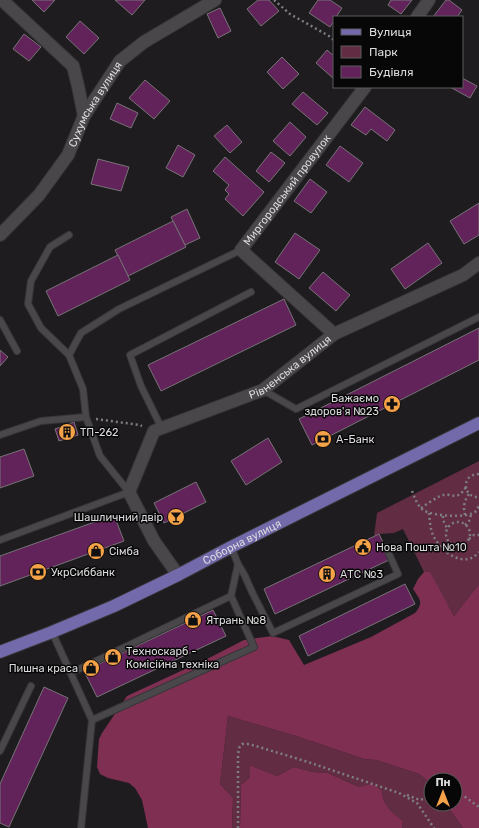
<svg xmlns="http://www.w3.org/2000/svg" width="479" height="828" font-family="Rubik,sans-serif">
<rect width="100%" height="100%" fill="#1e1c1f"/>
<g fill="#622d43">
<path d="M 479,461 L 479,584 L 454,616 L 430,573 L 424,572 L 403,529 L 394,533 L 379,534 L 374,536 L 377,513 Z"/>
<path d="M 228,716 L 296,736 L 364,759 L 376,760 L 419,774 L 431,784 L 431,804 L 446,804 L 463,828 L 403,828 L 402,827 L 403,821 C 392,812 383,806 382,791 L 359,787 L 328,773 L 313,772 L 294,767 L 277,776 L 250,765 L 250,777 L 241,785 L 240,828 L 232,828 L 233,798 L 220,784 Z"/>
</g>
<g fill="#7f2f52">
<path d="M 424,572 L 430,572 L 454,616 L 479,584 L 479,828 L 463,828 L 446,804 L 455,804 L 455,780 L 431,780 L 431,784 L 419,774 L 376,760 L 364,759 L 296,736 L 228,716 L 220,784 L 233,798 L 232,828 L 148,828 L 142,800 L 135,788 L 129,783 L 108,778 L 100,774 L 97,767 L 99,739 L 102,733 L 127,696 L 211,657 L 244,640 L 272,636 L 289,640 L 304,665 L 371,637 L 415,613 C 424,602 420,600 413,589 L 418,579 Z"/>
<path d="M 250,765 L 277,776 L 294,767 L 313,772 L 328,773 L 359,787 L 372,784 L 382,791 C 383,806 392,812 403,821 L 402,827 L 403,828 L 240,828 L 241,785 L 250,777 Z"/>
</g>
<g fill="#62235a" stroke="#767476">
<path d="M 32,0 L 55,0 L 44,12 Z"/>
<path d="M 115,0 L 145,0 L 132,15 Z"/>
<path d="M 258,0 L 269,0 L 279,11 L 261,26 L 247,9 Z"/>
<path d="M 318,0 L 330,0 L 342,8 L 336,17 L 334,17 L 334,21 L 330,27 L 309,13 Z"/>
<path d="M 391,0 L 412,0 L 401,14 L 388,5 Z"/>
<path d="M 446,0 L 449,0 L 462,10 L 457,17 L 433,17 Z"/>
<path d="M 220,8 L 231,31 L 218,38 L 207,14 Z"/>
<path d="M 80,21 L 99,38 L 84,54 L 66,37 Z"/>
<path d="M 24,34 L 41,47 L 29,61 L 13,49 Z"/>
<path d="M 327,50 L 334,56 L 334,79 L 316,63 Z"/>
<path d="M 282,57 L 299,74 L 283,89 L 267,72 Z"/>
<path d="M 462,78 L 477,86 L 470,98 L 450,87 L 462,87 Z"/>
<path d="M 145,80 L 170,101 L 154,119 L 129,98 Z"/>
<path d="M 303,92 L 328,113 L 317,125 L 292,104 Z"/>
<path d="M 117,103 L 138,113 L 131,128 L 110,119 Z"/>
<path d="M 365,107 L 395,130 L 387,141 L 371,129 L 366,135 L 351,125 Z"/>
<path d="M 290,122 L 306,137 L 290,156 L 273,141 Z"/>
<path d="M 227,125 L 242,142 L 230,153 L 214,136 Z"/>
<path d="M 178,145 L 195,155 L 183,177 L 166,168 Z"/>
<path d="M 340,146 L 363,163 L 349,182 L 326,165 Z"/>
<path d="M 271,152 L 285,163 L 269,182 L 256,171 Z"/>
<path d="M 225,157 L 264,192 L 243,216 L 225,199 L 229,194 L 225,190 L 229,185 L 213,171 Z"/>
<path d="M 98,159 L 129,167 L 121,191 L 91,184 Z"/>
<path d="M 310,179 L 327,192 L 311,213 L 294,201 Z"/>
<path d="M 479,203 L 479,235 L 464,244 L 450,221 Z"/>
<path d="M 187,209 L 200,238 L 185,245 L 171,217 Z"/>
<path d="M 173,221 L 186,247 L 128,276 L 115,250 Z"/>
<path d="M 295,233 L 320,250 L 299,279 L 275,262 Z"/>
<path d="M 428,243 L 442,263 L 405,289 L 391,269 Z"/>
<path d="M 118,255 L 130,280 L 58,316 L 46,291 Z"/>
<path d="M 323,272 L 350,295 L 336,311 L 309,288 Z"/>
<path d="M 284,299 L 296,325 L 161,391 L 148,365 Z"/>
<path d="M 479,328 L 479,360 L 312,445 L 299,419 Z"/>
<path d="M 0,350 L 8,357 L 0,366 Z"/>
<path d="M 74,422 L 78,435 L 59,441 L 55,429 Z"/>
<path d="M 268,438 L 282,462 L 246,485 L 231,461 Z"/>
<path d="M 24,449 L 34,476 L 0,488 L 0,457 Z"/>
<path d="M 196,482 L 206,502 L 164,523 L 154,503 Z"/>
<path d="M 114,515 L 124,541 L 0,586 L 0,556 Z"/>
<path d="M 379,534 L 391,559 L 275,614 L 264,589 Z"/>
<path d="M 405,584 L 415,604 L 308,656 L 299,636 Z"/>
<path d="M 213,610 L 226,636 L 97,697 L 84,671 Z"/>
<path d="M 44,687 L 68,698 L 9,827 L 0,823 L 0,784 Z"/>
</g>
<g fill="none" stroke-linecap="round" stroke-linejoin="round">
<g stroke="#373638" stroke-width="8">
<g id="service">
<path d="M 0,320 L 17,351"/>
<path d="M 69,355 L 81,333 L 119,309 L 241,250"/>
<path d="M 263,390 L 296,409 L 479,317"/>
<path d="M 162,429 L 141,386 L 130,355 L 251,292"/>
<path d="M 0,435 L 41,421 L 86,417"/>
<path d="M 0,540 L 129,492 L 100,456 L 86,417 L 83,389 L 69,355 L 41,328 L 28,304 L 31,281 L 50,247 L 69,235"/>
<path d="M 238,564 L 244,574 L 253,594 L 273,633 L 398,574 L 386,547"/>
<path d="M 52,632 L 92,720 L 81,828"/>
<path d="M 71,673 L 231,596"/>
<path d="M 92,720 L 254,647 L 231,596 L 238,564 L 231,547"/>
<path d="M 0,751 L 31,686"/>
</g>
</g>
<g stroke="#373638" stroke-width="14">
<g id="minor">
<path d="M 2,0 L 73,66 L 78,86 L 84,116"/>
<path d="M 417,17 L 429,0"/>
<path id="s1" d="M 0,235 L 39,195 L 68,155 L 84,116 L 120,61 L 144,42 L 215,0"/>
<path id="s2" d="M 334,334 L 241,250 L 365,87"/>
<path id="s3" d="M 178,575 L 154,541 L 129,492 L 154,431 L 263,390 L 334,334 L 463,275 L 479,263"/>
</g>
</g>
<g stroke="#373638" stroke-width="14">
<g id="primary">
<path id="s4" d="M 0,652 L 52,632 L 114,606 L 178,575 L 231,547 L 479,423"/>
</g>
</g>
<g stroke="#7f7e80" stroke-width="2.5" stroke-dasharray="2 3" stroke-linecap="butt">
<path d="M 274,0 L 290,14 L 329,36 L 334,40"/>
<path d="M 96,419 L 140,425 L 142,426"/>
<path d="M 479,474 C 461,474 462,498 479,497"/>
<path d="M 412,491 C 415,498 417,505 423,510 C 432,516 468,519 476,511 C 477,510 478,507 479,506"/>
<path d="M 421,508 C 427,504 434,499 440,496 C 452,491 456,503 466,487"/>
<path d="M 429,513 C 430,521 430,530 434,537 C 442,553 465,569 479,552"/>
<path d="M 465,515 C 463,507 464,501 469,494"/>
<path d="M 443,516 L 443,520 L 447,528"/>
<circle cx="458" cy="534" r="12"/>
<path d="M 465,525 L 470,520 L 471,514"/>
<path d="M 469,539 L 474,535 L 479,535"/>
<path d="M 407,795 L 420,800 L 431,796"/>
<path d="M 455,795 L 464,796 L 479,807"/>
<path d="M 238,828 L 238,755 L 239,748 L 242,744 L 249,744 L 305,761 L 399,793 L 417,803 L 434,828"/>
</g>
<use href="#service" stroke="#49474a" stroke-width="6"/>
<use href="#minor" stroke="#49474a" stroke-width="12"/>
<use href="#primary" stroke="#736aac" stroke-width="12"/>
</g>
<defs>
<g id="pharmacy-disc" transform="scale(0.9)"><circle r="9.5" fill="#f6a248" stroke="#080708"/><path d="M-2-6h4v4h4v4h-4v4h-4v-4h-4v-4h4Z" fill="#111"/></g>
<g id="building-disc" transform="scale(0.9)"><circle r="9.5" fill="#f6a248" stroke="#080708"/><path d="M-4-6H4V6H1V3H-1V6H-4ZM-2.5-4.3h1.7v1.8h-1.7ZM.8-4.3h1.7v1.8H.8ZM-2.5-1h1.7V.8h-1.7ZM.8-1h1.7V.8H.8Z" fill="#111"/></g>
<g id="bank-disc" transform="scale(0.9)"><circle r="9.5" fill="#f6a248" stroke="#080708"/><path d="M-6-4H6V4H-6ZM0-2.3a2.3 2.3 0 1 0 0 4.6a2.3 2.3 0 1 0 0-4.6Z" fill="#111"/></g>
<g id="bar-disc" transform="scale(0.9)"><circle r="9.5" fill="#f6a248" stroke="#080708"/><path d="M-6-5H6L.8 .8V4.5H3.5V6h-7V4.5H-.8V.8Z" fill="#111"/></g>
<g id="civic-disc" transform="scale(0.9)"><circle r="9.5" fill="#f6a248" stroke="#080708"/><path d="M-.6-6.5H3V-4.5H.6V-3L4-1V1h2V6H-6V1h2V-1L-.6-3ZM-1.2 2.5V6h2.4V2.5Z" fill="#111"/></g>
<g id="shop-disc" transform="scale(0.9)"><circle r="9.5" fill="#f6a248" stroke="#080708"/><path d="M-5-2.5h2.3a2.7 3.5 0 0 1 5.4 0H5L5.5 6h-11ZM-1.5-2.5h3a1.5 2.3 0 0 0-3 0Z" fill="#111"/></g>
</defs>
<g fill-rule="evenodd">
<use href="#pharmacy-disc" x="392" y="404"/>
<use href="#building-disc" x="67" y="432"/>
<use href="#bank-disc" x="323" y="439"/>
<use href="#bar-disc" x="176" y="517"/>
<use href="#civic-disc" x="363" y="547"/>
<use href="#shop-disc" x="96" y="551"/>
<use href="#bank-disc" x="38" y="572"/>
<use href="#building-disc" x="327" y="574"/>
<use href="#shop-disc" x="193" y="620"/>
<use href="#shop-disc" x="113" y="657"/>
<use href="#shop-disc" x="91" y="668"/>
</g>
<g text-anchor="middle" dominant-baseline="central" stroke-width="3" stroke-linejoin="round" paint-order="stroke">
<g font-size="11" fill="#dcdbdd" stroke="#080708">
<text stroke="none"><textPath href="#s1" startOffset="163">Сухумська вулиця</textPath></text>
<text stroke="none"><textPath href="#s2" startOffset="201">Миргородський провулок</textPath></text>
<text stroke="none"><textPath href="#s3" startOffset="314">Рівненська вулиця</textPath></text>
<text stroke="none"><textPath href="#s4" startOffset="266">Соборна вулиця</textPath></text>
</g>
<g font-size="11" fill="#dcdbdd" stroke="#080708" text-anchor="start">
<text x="379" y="398" text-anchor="end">Бажаємо<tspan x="379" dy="13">здоров'я №23</tspan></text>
<text x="80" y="432">ТП-262</text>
<text x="336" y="439">А-Банк</text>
<text x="163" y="517" text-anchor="end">Шашличний двір</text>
<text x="376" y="547">Нова Пошта №10</text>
<text x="109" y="551">Сімба</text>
<text x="51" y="572">УкрСиббанк</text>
<text x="340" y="574">АТС №3</text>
<text x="206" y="620">Ятрань №8</text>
<text x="126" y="651">Техноскарб -<tspan x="126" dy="13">Комісійна техніка</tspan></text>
<text x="78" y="668" text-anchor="end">Пишна краса</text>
</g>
</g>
<rect x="333" y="16" width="130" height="72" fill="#080708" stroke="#5d5c5d"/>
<rect x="341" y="29" width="20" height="6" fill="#736aac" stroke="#5d5c5d"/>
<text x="369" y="36" font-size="12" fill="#dcdbdd">Вулиця</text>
<rect x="341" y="46" width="20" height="12" fill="#622d43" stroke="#5d5c5d"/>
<text x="369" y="56" font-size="12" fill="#dcdbdd">Парк</text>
<rect x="341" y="66" width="20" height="12" fill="#62235a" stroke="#5d5c5d"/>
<text x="369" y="76" font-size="12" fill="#dcdbdd">Будівля</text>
<g transform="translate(443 792)"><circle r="19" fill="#080708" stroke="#5d5c5d"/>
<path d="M0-3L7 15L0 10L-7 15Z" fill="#f6a248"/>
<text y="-6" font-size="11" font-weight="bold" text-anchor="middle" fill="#dcdbdd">Пн</text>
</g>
</svg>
